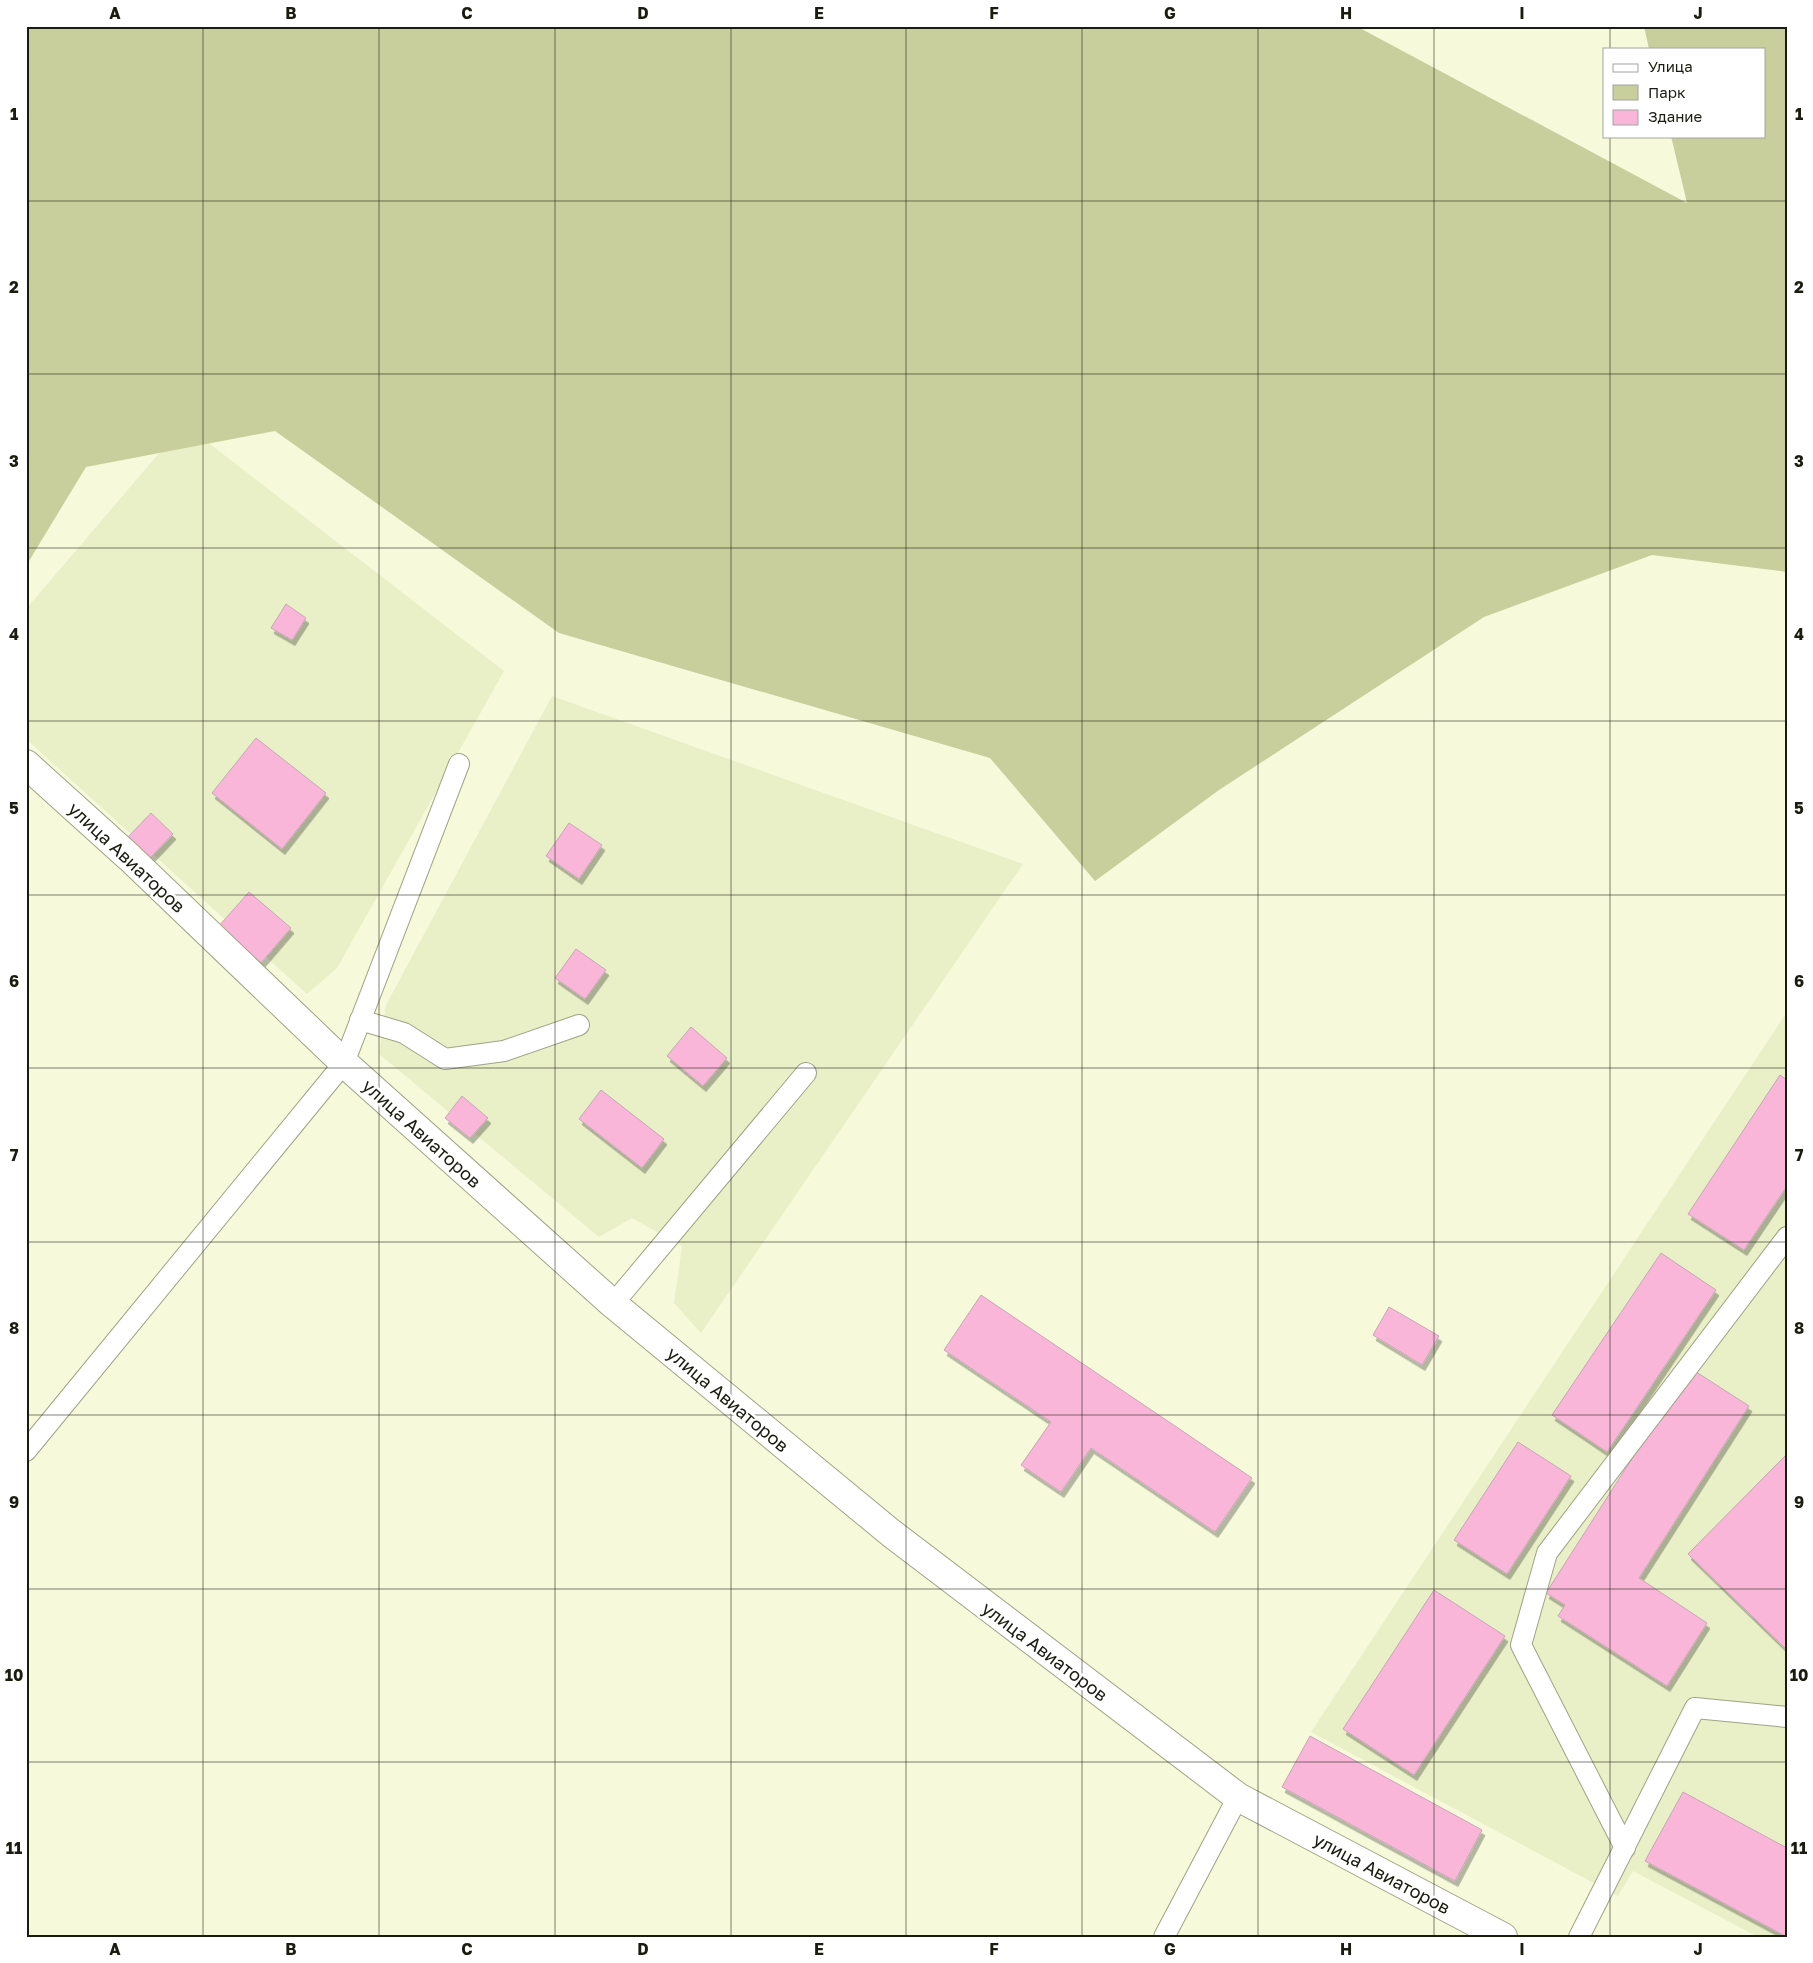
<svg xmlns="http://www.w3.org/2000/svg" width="1813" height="1963" font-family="'Golos Text',sans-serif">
<defs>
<filter id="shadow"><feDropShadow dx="3" dy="5.5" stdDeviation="0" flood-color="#0004"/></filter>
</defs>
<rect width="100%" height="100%" fill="#f6fada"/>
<g fill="#e9efc7">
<path d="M 184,424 L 504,671 L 337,968 L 307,994 L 26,739 L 26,609 Z"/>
<path d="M 552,696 L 1023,864 L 701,1333 L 674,1303 L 682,1246 L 632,1218 L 599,1237 L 379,1054 L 386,1005 Z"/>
<path d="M 1787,1012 L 1787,1937 L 1758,1937 L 1633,1871 L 1618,1896 L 1311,1732 Z"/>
</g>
<path fill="#c8ce9c" d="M 26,26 L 1356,26 L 1687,203 L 1671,136 L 1764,136 L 1764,49 L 1649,49 L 1644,26 L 1787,26 L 1787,572 L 1652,555 L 1484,617 L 1219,790 L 1095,881 L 990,758 L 559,633 L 275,431 L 86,467 L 26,566 Z"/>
<g fill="#f9b6d9" stroke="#c6a6b6" filter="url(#shadow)">
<path d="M 286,604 L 306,618 L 292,640 L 271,628 Z"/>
<path d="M 256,738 L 326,793 L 282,849 L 212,793 Z"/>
<path d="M 151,813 L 173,834 L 150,858 L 128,837 Z"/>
<path d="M 569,823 L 602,845 L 579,879 L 546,856 Z"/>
<path d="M 249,892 L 291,928 L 260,964 L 218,927 Z"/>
<path d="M 576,949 L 606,970 L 585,999 L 555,978 Z"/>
<path d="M 691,1027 L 727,1058 L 703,1086 L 667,1056 Z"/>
<path d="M 1780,1075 L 1787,1080 L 1787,1186 L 1744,1250 L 1688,1214 Z"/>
<path d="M 601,1090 L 664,1139 L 642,1168 L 579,1119 Z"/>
<path d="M 462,1096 L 488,1118 L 470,1138 L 445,1118 Z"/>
<path d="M 1661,1253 L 1716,1290 L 1607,1452 L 1552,1415 Z"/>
<path d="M 981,1295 L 1252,1478 L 1215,1532 L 1091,1448 L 1061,1492 L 1021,1465 L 1051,1422 L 944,1350 Z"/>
<path d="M 1389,1307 L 1439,1336 L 1422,1365 L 1373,1335 Z"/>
<path d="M 1690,1368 L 1749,1406 L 1639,1578 L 1707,1623 L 1667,1686 L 1558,1616 L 1565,1605 L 1546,1593 Z"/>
<path d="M 1518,1442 L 1571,1476 L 1507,1574 L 1454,1540 Z"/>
<path d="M 1787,1454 L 1787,1650 L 1688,1554 Z"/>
<path d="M 1434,1590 L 1505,1636 L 1414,1775 L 1343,1729 Z"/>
<path d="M 1310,1736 L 1482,1830 L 1455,1881 L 1282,1787 Z"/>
<path d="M 1683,1792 L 1787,1848 L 1787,1937 L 1645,1861 Z"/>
</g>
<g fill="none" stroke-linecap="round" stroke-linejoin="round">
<g stroke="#9fa385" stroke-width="22">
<g id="lane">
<path d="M 360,1020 L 404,1033 L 445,1059 L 504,1051 L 579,1025"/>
<path d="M 613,1304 L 806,1073"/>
<path d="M 26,1451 L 344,1063 L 459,764"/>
<path d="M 1625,1848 L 1521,1645 L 1547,1553 L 1787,1237"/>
<path d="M 1164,1937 L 1238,1797"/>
<path d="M 1579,1937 L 1695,1708 L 1787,1717"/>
</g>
</g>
<g stroke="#9fa385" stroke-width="30">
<path id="street" d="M 26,764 L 130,858 L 344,1063 L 613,1304 L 891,1533 L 1238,1797 L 1503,1937"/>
</g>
<use href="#lane" stroke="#fff" stroke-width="20"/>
<use href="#street" stroke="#fff" stroke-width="28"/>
</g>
<path fill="none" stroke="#1b1c10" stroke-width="1" stroke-opacity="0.55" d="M 203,26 L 203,1937M 379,26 L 379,1937M 555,26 L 555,1937M 731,26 L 731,1937M 906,26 L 906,1937M 1082,26 L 1082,1937M 1258,26 L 1258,1937M 1434,26 L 1434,1937M 1610,26 L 1610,49M 1610,136 L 1610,1937M 26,201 L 1787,201M 26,374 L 1787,374M 26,548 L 1787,548M 26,721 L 1787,721M 26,895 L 1787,895M 26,1068 L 1787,1068M 26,1242 L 1787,1242M 26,1415 L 1787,1415M 26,1589 L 1787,1589M 26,1762 L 1787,1762"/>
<g text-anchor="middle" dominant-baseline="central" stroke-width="5" stroke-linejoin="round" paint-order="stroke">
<g font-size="18" fill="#1b1c10" stroke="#fff">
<text transform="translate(127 857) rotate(43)">улица Авиаторов</text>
<text transform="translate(422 1133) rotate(42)">улица Авиаторов</text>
<text transform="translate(728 1399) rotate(40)">улица Авиаторов</text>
<text transform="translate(1045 1651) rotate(37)">улица Авиаторов</text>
<text transform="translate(1382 1873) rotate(28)">улица Авиаторов</text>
</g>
</g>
<rect width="1813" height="1963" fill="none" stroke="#ffffff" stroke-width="55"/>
<rect x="1603" y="48" width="162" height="90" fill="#ffffff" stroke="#a4a49f"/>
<rect x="1613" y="64" width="25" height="8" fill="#ffffff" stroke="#a4a49f"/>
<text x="1648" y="72" font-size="15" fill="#1b1c10">Улица</text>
<rect x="1613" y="85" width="25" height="15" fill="#c8ce9c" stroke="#a4a49f"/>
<text x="1648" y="98" font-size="15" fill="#1b1c10">Парк</text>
<rect x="1613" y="110" width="25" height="15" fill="#f9b6d9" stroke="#a4a49f"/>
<text x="1648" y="122" font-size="15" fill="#1b1c10">Здание</text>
<rect x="28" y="28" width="1758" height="1908" fill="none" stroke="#1b1c10" stroke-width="2"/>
<g font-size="16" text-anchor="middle" font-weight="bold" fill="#1b1c10">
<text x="115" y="19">A</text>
<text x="291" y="19">B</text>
<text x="467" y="19">C</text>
<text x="643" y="19">D</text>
<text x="819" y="19">E</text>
<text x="994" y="19">F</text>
<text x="1170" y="19">G</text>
<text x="1346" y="19">H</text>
<text x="1522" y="19">I</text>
<text x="1698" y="19">J</text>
<text x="14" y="120">1</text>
<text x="1799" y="120">1</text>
<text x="14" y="293">2</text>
<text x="1799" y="293">2</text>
<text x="14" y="467">3</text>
<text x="1799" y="467">3</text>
<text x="14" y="640">4</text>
<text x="1799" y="640">4</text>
<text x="14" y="814">5</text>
<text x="1799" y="814">5</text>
<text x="14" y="987">6</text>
<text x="1799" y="987">6</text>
<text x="14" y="1161">7</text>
<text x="1799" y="1161">7</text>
<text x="14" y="1334">8</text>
<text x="1799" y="1334">8</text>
<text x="14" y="1508">9</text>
<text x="1799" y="1508">9</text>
<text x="14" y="1681">10</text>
<text x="1799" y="1681">10</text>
<text x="14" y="1854">11</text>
<text x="1799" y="1854">11</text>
<text x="115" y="1955">A</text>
<text x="291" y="1955">B</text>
<text x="467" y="1955">C</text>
<text x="643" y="1955">D</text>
<text x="819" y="1955">E</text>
<text x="994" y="1955">F</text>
<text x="1170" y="1955">G</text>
<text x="1346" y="1955">H</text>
<text x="1522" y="1955">I</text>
<text x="1698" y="1955">J</text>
</g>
</svg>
